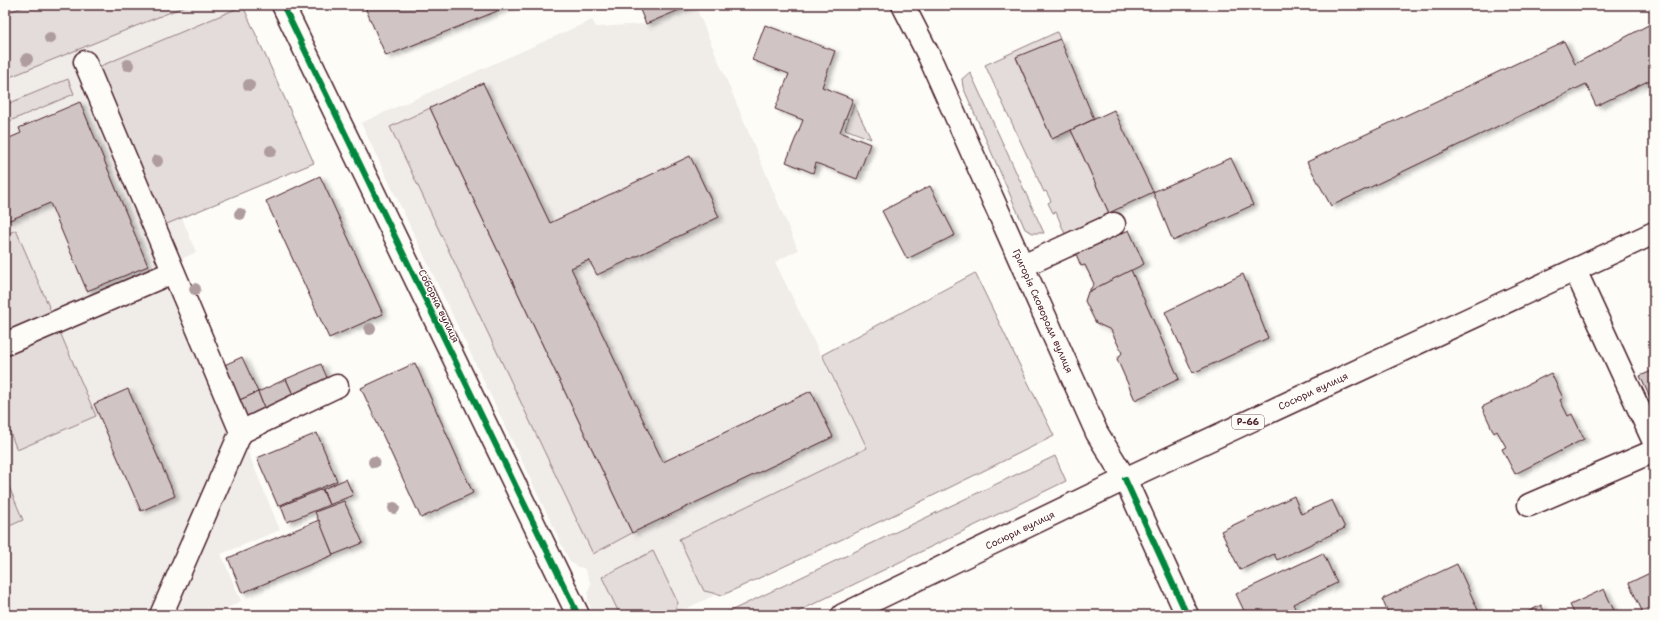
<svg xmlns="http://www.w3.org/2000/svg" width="1659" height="620" font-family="'Shantell Sans',sans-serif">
<defs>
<filter id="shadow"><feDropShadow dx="4.5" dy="2.5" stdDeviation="2" flood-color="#0004"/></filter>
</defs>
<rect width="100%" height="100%" fill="#fdfcf7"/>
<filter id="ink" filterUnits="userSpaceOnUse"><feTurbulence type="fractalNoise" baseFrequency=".025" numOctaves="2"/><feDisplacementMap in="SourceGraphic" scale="8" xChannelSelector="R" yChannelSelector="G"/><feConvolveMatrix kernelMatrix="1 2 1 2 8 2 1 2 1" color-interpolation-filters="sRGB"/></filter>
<g filter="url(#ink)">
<g fill="#f0ece8">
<path d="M 27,5 L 242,5 L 314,163 L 182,218 L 196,252 L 177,261 L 214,362 L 251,449 L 247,450 L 280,530 L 221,554 L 241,601 L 213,615 L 5,615 L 5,14 Z"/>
<path d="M 691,5 L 695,5 L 798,250 L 775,262 L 898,513 L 723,595 L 717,594 L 672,615 L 594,615 L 588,602 L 588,592 L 591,584 L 584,568 L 578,567 L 570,562 L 361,123 L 592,20 L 596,27 L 646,24 Z"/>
</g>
<g fill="#e3dcda" stroke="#967e82">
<path d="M 27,5 L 188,5 L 5,79 L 5,14 Z"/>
<path d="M 243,6 L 314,163 L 162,226 L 96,68 Z"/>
<path d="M 1057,32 L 1060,39 L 1016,58 L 1052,139 L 1071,130 L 1109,213 L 1065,234 L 1056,212 L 1053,213 L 1048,203 L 1051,201 L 1046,191 L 1044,192 L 985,65 Z"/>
<path d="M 970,72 L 1044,233 L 1033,233 L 1025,229 L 963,87 L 962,79 Z"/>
<path d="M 68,79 L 74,94 L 5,123 L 5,105 Z"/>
<path d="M 854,104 L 871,139 L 845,129 Z"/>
<path d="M 430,108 L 632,533 L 593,554 L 390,127 Z"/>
<path d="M 16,230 L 96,416 L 17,450 L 5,420 L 5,235 Z"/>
<path d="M 975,273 L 1054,436 L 898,513 L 723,595 L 704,591 L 679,539 L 867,448 L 822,355 Z"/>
<path d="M 1055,456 L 1066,481 L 791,615 L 722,615 Z"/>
<path d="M 5,477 L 23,520 L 5,528 Z"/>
<path d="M 653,551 L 678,603 L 672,615 L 620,615 L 602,577 Z"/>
</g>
<g fill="#d0c5c4" stroke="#4a1f2b" filter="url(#shadow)">
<path d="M 364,5 L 512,5 L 386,56 Z"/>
<path d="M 638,5 L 691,5 L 646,24 Z"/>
<path d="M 1654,22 L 1654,78 L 1596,106 L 1586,84 L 1331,206 L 1307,162 L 1564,41 L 1575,64 Z"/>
<path d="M 765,25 L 835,51 L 822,87 L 853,99 L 840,132 L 870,144 L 857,179 L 816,163 L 813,173 L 786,162 L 803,120 L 775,109 L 789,74 L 752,60 Z"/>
<path d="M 1060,39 L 1094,119 L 1052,139 L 1016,57 Z"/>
<path d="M 483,83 L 550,223 L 690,156 L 719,217 L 597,275 L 589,260 L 571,268 L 663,462 L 811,391 L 833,437 L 632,533 L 430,108 Z"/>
<path d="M 80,102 L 148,266 L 87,291 L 50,203 L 5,222 L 5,140 L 21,133 L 19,128 Z"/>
<path d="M 1114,110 L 1153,192 L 1109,213 L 1071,130 Z"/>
<path d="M 1231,158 L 1253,205 L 1173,241 L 1153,192 Z"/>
<path d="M 320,176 L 383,314 L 329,338 L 266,201 Z"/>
<path d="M 930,186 L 955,235 L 907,259 L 882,211 Z"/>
<path d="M 1129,230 L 1144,264 L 1088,292 L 1094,284 L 1085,265 L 1081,266 L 1076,254 Z"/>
<path d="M 1131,270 L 1179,379 L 1135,400 L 1117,359 L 1122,353 L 1111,330 L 1096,323 L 1085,301 L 1088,292 Z"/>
<path d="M 1243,274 L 1268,338 L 1193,373 L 1165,312 Z"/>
<path d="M 242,357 L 258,392 L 235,402 L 220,367 Z"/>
<path d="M 415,363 L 473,493 L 421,518 L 361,388 Z"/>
<path d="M 321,364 L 329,382 L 294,397 L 286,379 Z"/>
<path d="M 1654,370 L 1654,406 L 1640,376 Z"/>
<path d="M 1551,373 L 1563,398 L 1560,400 L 1568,416 L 1572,414 L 1584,439 L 1515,474 L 1502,449 L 1506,447 L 1497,431 L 1494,433 L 1482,407 Z"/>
<path d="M 286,379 L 294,397 L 265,410 L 258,392 Z"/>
<path d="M 128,389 L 175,496 L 141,511 L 94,404 Z"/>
<path d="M 258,392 L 265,410 L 243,420 L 235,402 Z"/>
<path d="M 317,433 L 337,481 L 278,506 L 257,458 Z"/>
<path d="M 346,479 L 353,495 L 329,505 L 323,489 Z"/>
<path d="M 322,489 L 329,505 L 287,522 L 281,506 Z"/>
<path d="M 1294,496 L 1301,514 L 1332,500 L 1345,528 L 1277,560 L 1274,554 L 1240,570 L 1221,531 Z"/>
<path d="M 344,501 L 363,543 L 333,555 L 315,512 Z"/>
<path d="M 319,520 L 333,555 L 242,593 L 228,558 Z"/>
<path d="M 1323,553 L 1337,583 L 1293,604 L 1298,615 L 1246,615 L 1236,594 Z"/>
<path d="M 1457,564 L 1478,610 L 1468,615 L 1389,615 L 1382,599 Z"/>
<path d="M 1654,571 L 1654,610 L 1644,615 L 1629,583 Z"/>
<path d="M 1604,589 L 1616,615 L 1575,615 L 1570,605 Z"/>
<path d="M 1541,605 L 1546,615 L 1522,615 Z"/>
</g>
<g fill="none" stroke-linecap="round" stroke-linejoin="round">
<g stroke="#4a1f2b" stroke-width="25">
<g id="minor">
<path d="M 283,5 L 578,615"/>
<path d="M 85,62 L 241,432 L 161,615"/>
<path d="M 1023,266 L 1114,224"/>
<path d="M 1575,270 L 1654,442"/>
<path d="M 5,344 L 173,272"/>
<path d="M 241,432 L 337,386"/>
<path d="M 1125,479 L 1187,615"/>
<path d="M 1529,505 L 1654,451"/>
</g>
</g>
<g stroke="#4a1f2b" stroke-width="25">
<g id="major">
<path d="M 903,5 L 929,56 L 1097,433 L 1125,479"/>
<path d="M 843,615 L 1125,479 L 1654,233"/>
</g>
</g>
<use href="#minor" stroke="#fdfcf7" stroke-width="22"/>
<use href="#major" stroke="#fdfcf7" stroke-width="22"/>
<g stroke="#fdfcf7" stroke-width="8">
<g id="cycleway">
<path d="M 283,5 L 578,615"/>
<path d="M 1125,479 L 1187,615"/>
</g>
</g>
<use href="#cycleway" stroke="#00873e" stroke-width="6"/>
</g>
<g fill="#af9c9f">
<circle cx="50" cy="38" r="6"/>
<circle cx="27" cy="59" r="6"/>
<circle cx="128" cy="65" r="6"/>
<circle cx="249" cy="85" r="6"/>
<circle cx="271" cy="151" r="6"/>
<circle cx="157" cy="161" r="6"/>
<circle cx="240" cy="214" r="6"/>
<circle cx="195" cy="289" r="6"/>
<circle cx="370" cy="329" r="6"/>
<circle cx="374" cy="462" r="6"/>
<circle cx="394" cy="508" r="6"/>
</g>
</g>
<g text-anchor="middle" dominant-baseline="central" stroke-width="3" stroke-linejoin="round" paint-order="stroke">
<rect fill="#fdfcf7" stroke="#806168" stroke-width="1" x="1232" y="415" width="32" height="14" rx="3"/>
<g font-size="9" font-weight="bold" fill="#4a1f2b">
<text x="1248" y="422">Р-66</text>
</g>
<g font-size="10" fill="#4a1f2b" stroke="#fdfcf7">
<text transform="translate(439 306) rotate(64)">Соборна вулиця</text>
<text transform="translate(1043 311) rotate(66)">Григорія Сковороди вулиця</text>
<text transform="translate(1313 391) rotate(-25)">Сосюри вулиця</text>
<text transform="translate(1020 530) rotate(-26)">Сосюри вулиця</text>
</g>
</g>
<rect width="1659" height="620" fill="none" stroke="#fdfcf7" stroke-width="20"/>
<rect x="10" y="10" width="1639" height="600" fill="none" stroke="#4a1f2b" stroke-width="1.5" filter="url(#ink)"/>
</svg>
